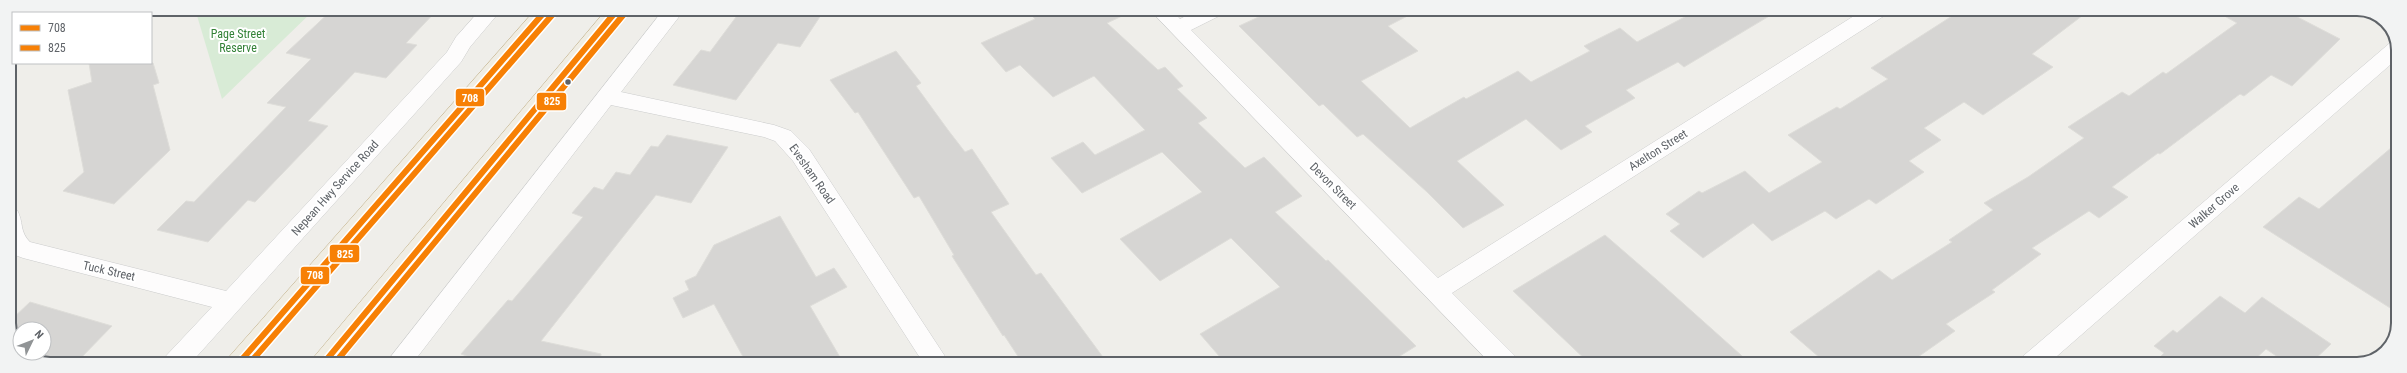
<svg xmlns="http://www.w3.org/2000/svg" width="2407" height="373" font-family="'Roboto Condensed',sans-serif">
<rect width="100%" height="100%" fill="#efeeea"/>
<path fill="#d8ebd6" d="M 195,9 L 315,9 L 222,99 Z"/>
<g fill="#d6d5d3" stroke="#deddd9">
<path d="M 333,9 L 438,9 L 406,43 L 417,45 L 386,78 L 355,72 L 308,121 L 328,126 L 255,202 L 248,200 L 208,242 L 157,230 L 186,201 L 194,202 L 286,107 L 267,103 L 311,59 L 286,53 Z"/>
<path d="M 742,9 L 825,9 L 800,47 L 778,43 L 736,100 L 673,85 L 701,50 L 710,52 Z"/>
<path d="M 1025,9 L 1137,9 L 1107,23 L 1158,70 L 1165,67 L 1183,86 L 1177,89 L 1207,118 L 1198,123 L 1245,168 L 1264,157 L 1302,196 L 1275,212 L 1326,261 L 1328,260 L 1416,346 L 1387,364 L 1226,364 L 1200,334 L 1280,287 L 1231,238 L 1160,281 L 1120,239 L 1202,192 L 1162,152 L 1082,193 L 1051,158 L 1083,142 L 1095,155 L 1145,130 L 1094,76 L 1053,97 L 1020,65 L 1006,72 L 981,43 L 1035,19 Z"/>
<path d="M 1276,9 L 1421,9 L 1388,26 L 1418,51 L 1361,81 L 1410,128 L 1464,97 L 1466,99 L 1518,71 L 1531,82 L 1590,51 L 1584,46 L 1620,28 L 1637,42 L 1700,9 L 1781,9 L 1684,67 L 1678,62 L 1626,90 L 1635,98 L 1585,126 L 1592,132 L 1561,150 L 1526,119 L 1457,161 L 1504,205 L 1463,228 L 1427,192 L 1363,134 L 1357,137 L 1323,104 L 1319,106 L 1239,26 Z"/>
<path d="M 1963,9 L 2091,9 L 2032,54 L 2053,67 L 1983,115 L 1964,102 L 1924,128 L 1941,140 L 1909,161 L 1924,172 L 1876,204 L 1869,199 L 1836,219 L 1825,211 L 1772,241 L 1753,223 L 1703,258 L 1670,231 L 1680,224 L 1666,214 L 1699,191 L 1702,193 L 1745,171 L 1769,193 L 1822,162 L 1788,135 L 1837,107 L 1840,109 L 1888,79 L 1871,68 Z"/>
<path d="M 2212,9 L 2282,9 L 2340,39 L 2292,86 L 2271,75 L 2244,96 L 2240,94 L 2160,154 L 2158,153 L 2112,187 L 2128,197 L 2099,218 L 2089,211 L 2032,248 L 2041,254 L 1992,290 L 1995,292 L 1946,324 L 1955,331 L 1908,364 L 1827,364 L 1790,332 L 1879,270 L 1892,280 L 1952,242 L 1949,240 L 1993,210 L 1984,203 L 2028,177 L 2084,138 L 2068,127 L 2122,92 L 2129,96 L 2163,72 L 2166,74 L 2237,23 Z"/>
<path d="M 896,51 L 921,83 L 916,86 L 948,130 L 965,152 L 972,149 L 1009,204 L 991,212 L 1036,275 L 1041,273 L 1108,364 L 1023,364 L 1004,335 L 1003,336 L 952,256 L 954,255 L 919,196 L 914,198 L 858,112 L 855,113 L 830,80 Z"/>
<path d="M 89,63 L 153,63 L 159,83 L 153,85 L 170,150 L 114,204 L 63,191 L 84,172 L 68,90 L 92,82 Z"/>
<path d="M 667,135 L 728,147 L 691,203 L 656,195 L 541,341 L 601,354 L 600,364 L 489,364 L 461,354 L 508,300 L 512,301 L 583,217 L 572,213 L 594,187 L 603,190 L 616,172 L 630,175 L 651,146 L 658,147 Z"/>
<path d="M 2398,142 L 2398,313 L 2263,227 L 2299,197 L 2319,209 Z"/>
<path d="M 780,216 L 816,277 L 834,268 L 847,287 L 810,306 L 844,364 L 747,364 L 714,304 L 683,318 L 673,298 L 689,290 L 685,281 L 696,276 L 714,245 Z"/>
<path d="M 1605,235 L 1657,280 L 1751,364 L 1590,364 L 1513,291 Z"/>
<path d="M 2220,296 L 2245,313 L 2262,297 L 2331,344 L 2310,364 L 2288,364 L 2266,349 L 2250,364 L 2153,364 L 2164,353 L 2154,346 L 2173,330 L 2177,333 Z"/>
<path d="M 30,302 L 112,326 L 75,364 L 57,364 L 30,357 L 23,353 L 44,353 L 44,329 L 20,329 L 20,350 L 9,328 L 9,322 Z"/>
</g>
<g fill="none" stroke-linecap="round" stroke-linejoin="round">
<g stroke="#cbcccc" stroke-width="1">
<g id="street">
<path d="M 481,9 L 502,9 L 470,47 L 461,62 L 190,364 L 162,364 L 165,357 L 212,307 L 23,258 L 15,255 L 9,250 L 9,207 L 17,210 C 24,222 19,231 30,242 L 226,291 L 447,52 L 456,37 Z"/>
<path d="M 664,9 L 685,9 L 621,92 L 774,125 L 791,131 L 809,149 L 950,364 L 924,364 L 793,161 L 775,141 L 764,137 L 611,105 L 412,364 L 385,364 Z"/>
<path d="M 1149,9 L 1171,9 L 1180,19 L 1199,9 L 1226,9 L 1223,14 L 1191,30 L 1438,278 L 1865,9 L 1890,9 L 1887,14 L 1452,293 L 1516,357 L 1519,364 L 1491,364 Z"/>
<path d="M 2396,41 L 2398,58 L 2048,364 L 2019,364 L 2022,357 L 2391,42 Z"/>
</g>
</g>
<g stroke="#c8b996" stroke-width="1">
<g id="highway">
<path d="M 536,9 L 557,9 L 253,364 L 226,364 L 229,357 Z"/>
<path d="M 607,9 L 628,9 L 338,364 L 311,364 L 314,357 Z"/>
</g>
</g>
<use href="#street" fill="#fdfcfc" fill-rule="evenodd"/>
<use href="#highway" fill="#f0ede3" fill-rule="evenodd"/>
<g stroke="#fff" stroke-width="9">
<g id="bus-1">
<path d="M 238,364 L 547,9"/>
<path d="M 323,364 L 618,9"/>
</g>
</g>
<g stroke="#fff" stroke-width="9">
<g id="bus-2">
<path d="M 249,364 L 553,14"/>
<path d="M 334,364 L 624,14"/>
</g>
</g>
<use href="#bus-1" stroke="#f78005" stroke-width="6"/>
<use href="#bus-2" stroke="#f78005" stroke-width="6"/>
</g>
<circle fill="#5f6368" stroke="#fff" stroke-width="1.5" cx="568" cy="82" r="3.5"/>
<g text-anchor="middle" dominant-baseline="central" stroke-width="4" stroke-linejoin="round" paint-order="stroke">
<g font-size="12" fill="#348238" stroke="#fff">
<text x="238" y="34">Page Street<tspan x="238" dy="14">Reserve</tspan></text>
</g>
<g font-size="12" fill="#5f6368" stroke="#fff">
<text transform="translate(1658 150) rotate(-32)">Axelton Street</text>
<text transform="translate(812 174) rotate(55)">Evesham Road</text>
<text transform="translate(1333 186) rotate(45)">Devon Street</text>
<text transform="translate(335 188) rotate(-48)">Nepean Hwy Service Road</text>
<text transform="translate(2214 206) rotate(-41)">Walker Grove</text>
<text transform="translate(109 271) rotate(13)">Tuck Street</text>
</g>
</g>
<path d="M0 0H2407V373H0ZM50 16H2357A34 34 0 0 1 2391 50V323A34 34 0 0 1 2357 357H50A34 34 0 0 1 16 323V50A34 34 0 0 1 50 16Z" fill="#f2f3f3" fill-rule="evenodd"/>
<path fill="none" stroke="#5f6368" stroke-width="2" d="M50 16H2357A34 34 0 0 1 2391 50V323A34 34 0 0 1 2357 357H50A34 34 0 0 1 16 323V50A34 34 0 0 1 50 16Z"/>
<g stroke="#fff" stroke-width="1.5">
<rect x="455" y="88" width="30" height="19" rx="4" fill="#f78005"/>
<rect x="536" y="92" width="31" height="19" rx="4" fill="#f78005"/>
<rect x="329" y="244" width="31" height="19" rx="4" fill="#f78005"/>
<rect x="300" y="266" width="30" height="19" rx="4" fill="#f78005"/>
</g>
<g font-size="11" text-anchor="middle" font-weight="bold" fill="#fff">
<text x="470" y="102">708</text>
<text x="552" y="105">825</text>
<text x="345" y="258">825</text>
<text x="315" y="279">708</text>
</g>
<rect x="12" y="12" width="140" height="52" fill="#ffffff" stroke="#bfc1c3"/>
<rect x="20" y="25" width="20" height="6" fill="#f78005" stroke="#bfc1c3"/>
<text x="48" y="32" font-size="12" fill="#5f6368">708</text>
<rect x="20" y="45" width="20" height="6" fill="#f78005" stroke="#bfc1c3"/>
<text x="48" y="52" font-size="12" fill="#5f6368">825</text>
<g transform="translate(32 341) rotate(47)"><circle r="19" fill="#ffffff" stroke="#bfc1c3"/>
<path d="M0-3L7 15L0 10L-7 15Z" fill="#919496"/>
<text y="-6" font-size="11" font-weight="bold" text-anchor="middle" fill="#5f6368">N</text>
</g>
</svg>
